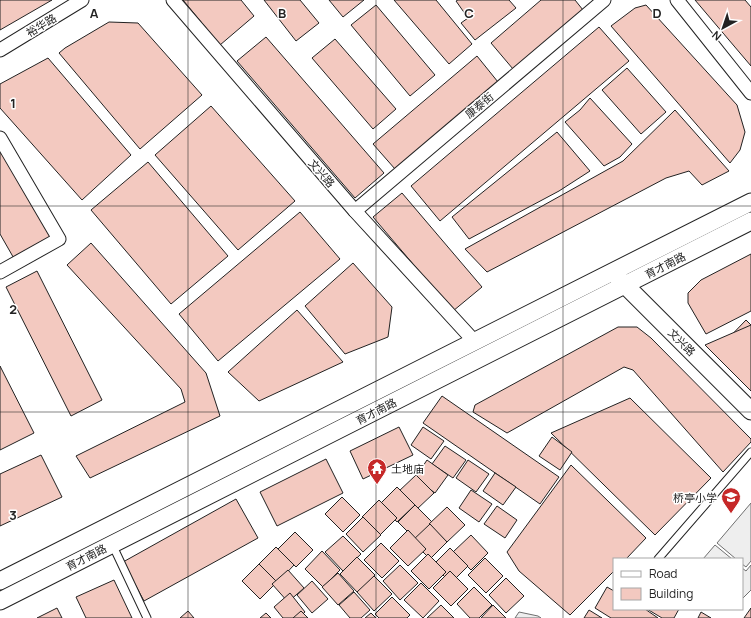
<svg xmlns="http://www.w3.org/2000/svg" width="751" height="618" font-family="Manrope,'Noto Sans SC',sans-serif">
<rect width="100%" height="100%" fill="#fff"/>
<g fill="#eee" stroke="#6f6f6f">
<path d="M 751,503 L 751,561 L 746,567 L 742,564 L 742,559 L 736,559 L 717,543 Z"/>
<path d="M 715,545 L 732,559 L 703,559 Z"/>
<path d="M 751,565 L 751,590 L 742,599 L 742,568 L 746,571 Z"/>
<path d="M 519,612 L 538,616 L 541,618 L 515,618 Z"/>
</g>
<g fill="#f3c9c0" stroke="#222">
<path d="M 0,0 L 52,0 L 0,30 Z"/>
<path d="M 183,0 L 241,0 L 254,16 L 220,45 Z"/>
<path d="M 264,0 L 300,0 L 319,23 L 296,41 Z"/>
<path d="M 329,0 L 364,0 L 343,17 Z"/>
<path d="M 394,0 L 436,0 L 472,44 L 449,64 Z"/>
<path d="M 458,0 L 509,0 L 516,8 L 475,40 L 461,23 L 468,18 L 456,1 Z"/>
<path d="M 541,0 L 575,0 L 583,10 L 513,69 L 491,43 Z"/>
<path d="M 695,0 L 745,0 L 751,7 L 751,66 Z"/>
<path d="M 376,5 L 435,75 L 410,96 L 351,25 Z"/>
<path d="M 646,5 L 737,105 L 745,132 L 740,150 L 730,163 L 611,26 L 635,8 Z"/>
<path d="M 109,22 L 138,23 L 202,95 L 140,149 L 59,53 L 65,48 Z"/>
<path d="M 599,27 L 629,61 L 440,221 L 411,186 Z"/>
<path d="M 266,37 L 384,173 L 355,198 L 237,61 Z"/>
<path d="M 335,39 L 396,109 L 373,129 L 312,58 Z"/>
<path d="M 477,56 L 498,82 L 395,169 L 373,144 Z"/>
<path d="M 48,58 L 131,155 L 82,200 L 0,108 L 0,84 Z"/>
<path d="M 627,68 L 666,112 L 641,134 L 602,90 Z"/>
<path d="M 590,98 L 632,144 L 620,157 L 604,166 L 565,122 L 580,110 Z"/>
<path d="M 211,106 L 295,201 L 238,250 L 155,155 Z"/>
<path d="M 675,110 L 729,171 L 702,185 L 689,171 L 666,178 L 487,272 L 465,249 L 623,161 Z"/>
<path d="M 557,132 L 590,171 L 559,191 L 469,239 L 452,217 Z"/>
<path d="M 6,150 L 57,239 L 16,262 L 0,234 L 0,153 Z"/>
<path d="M 148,162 L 228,256 L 171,304 L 91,210 Z"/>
<path d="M 402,193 L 482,287 L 453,311 L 373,217 Z"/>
<path d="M 300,212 L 340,259 L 218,361 L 179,314 Z"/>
<path d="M 91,243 L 206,373 L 220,416 L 90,478 L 76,456 L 185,402 L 181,389 L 67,265 Z"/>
<path d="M 751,254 L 751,311 L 706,334 L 688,303 L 688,293 L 701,280 Z"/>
<path d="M 353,263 L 392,307 L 388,337 L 345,354 L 305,306 Z"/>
<path d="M 37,271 L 102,400 L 71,416 L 6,287 Z"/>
<path d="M 297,310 L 343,362 L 259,401 L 228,372 Z"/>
<path d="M 746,320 L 751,325 L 751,380 L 719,348 Z"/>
<path d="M 751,325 L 751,391 L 705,345 Z"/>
<path d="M 618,327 L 637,327 L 651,338 L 751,439 L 751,442 L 723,472 L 633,370 L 624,367 L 507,433 L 473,412 L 475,405 Z"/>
<path d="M 0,366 L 34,433 L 0,450 Z"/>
<path d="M 442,396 L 559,477 L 540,504 L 423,423 Z"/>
<path d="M 630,398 L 711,478 L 655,535 L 551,433 Z"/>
<path d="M 399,427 L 413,455 L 363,479 L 350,451 Z"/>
<path d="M 423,427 L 444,441 L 431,459 L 411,445 Z"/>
<path d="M 552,437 L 572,452 L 560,470 L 539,456 Z"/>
<path d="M 445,446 L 466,460 L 453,478 L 432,464 Z"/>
<path d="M 41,455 L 62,497 L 0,526 L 0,474 Z"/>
<path d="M 326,459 L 343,493 L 277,526 L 260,492 Z"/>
<path d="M 427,460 L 448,475 L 435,493 L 415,478 Z"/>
<path d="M 468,460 L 489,474 L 476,492 L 456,478 Z"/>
<path d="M 571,465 L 646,538 L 626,559 L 614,559 L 614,571 L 570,615 L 519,571 L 507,552 Z"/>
<path d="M 495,473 L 516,487 L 503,505 L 483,491 Z"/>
<path d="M 416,475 L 434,493 L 416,510 L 398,492 Z"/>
<path d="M 397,487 L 415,505 L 397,522 L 380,504 Z"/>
<path d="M 471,490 L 492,504 L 479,522 L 459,508 Z"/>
<path d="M 342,497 L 360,515 L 343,532 L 325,514 Z"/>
<path d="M 236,499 L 258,538 L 144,601 L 123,562 Z"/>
<path d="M 379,500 L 397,518 L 380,535 L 362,517 Z"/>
<path d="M 415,505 L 433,523 L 416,540 L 398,522 Z"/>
<path d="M 497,506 L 517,520 L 505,538 L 484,524 Z"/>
<path d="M 447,507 L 465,525 L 447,542 L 429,524 Z"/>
<path d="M 363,517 L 381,535 L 363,552 L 346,534 Z"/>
<path d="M 430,524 L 447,542 L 430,559 L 412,541 Z"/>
<path d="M 408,530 L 426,549 L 408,566 L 390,548 Z"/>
<path d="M 295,532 L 313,550 L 296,567 L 278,549 Z"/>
<path d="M 471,535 L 488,553 L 471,570 L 453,552 Z"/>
<path d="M 343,536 L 361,554 L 343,571 L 325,552 Z"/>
<path d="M 381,543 L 399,561 L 382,578 L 364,560 Z"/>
<path d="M 276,547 L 294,565 L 277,583 L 259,564 Z"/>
<path d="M 450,548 L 468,566 L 451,583 L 433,565 Z"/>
<path d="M 322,551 L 340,570 L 323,587 L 305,569 Z"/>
<path d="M 428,554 L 446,572 L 429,589 L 411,571 Z"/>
<path d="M 357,557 L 375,575 L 358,593 L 340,574 Z"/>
<path d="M 485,558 L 503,576 L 486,593 L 468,575 Z"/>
<path d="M 259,564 L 277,582 L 260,599 L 242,581 Z"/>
<path d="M 400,565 L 418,583 L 400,600 L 383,581 Z"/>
<path d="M 288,570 L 304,588 L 288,602 L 272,584 Z"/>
<path d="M 450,571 L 468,589 L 451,606 L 433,588 Z"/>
<path d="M 338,573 L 354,591 L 338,605 L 322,587 Z"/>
<path d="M 374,576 L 392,594 L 374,611 L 357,592 Z"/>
<path d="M 506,578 L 524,596 L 506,613 L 489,595 Z"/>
<path d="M 114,580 L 132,618 L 86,618 L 76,597 Z"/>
<path d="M 312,581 L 328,599 L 312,613 L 297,595 Z"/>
<path d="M 421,583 L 439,601 L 423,618 L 404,600 Z"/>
<path d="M 474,587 L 492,605 L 479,618 L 470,618 L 457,604 Z"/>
<path d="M 607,587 L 614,591 L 614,609 L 645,609 L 658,618 L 611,618 L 595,608 Z"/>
<path d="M 354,592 L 370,610 L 361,618 L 350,618 L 339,605 Z"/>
<path d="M 290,593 L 305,612 L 298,618 L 283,618 L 274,607 Z"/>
<path d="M 392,597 L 410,615 L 407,618 L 379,618 L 375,614 Z"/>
<path d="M 441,605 L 454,618 L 427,618 Z"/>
<path d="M 493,605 L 506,618 L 481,618 Z"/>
<path d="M 57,608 L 62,618 L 37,618 Z"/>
<path d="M 751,608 L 751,618 L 744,618 Z"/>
<path d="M 647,609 L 679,609 L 674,618 L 662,618 Z"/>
<path d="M 589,610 L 602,618 L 584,618 Z"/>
<path d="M 188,611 L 194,618 L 180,618 Z"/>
<path d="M 301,611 L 308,618 L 293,618 Z"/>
<path d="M 701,612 L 711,618 L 698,618 Z"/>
<path d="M 266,613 L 271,618 L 260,618 Z"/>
<path d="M 371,613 L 376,618 L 365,618 Z"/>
</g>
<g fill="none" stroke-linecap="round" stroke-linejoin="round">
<g stroke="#222" stroke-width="9">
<g id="service">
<path d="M 112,544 L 147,618"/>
<path d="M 658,559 L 751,452"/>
</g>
</g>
<g stroke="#222" stroke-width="15">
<g id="minor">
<path d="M 173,0 L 355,211 L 475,342"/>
<path d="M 677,0 L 751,93"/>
<path d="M 0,50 L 82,0"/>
<path d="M 0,138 L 59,239 L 0,272"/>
<path d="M 355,211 L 604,0"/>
</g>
</g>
<g stroke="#222" stroke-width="19">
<g id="tertiary">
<path d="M 618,278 L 751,411"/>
<path d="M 0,581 L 751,202"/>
<path d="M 0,601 L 751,221"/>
</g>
</g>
<use href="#service" stroke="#fff" stroke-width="7"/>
<use href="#minor" stroke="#fff" stroke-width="13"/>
<use href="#tertiary" stroke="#fff" stroke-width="17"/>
</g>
<path fill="none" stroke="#222" stroke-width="1" stroke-opacity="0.55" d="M 188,0 L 188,618M 376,0 L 376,618M 563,0 L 563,618M 0,206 L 751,206M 0,412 L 751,412"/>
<defs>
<g id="temple-pin" transform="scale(1)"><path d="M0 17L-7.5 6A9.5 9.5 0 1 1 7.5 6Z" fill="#c62828" stroke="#fff"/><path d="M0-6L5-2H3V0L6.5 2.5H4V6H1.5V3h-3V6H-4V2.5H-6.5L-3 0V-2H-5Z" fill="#fff"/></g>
<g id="school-pin" transform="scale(1)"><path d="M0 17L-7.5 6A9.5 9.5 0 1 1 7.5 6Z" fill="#c62828" stroke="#fff"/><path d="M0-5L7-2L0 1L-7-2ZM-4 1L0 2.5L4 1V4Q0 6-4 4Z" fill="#fff"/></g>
</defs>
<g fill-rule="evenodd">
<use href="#temple-pin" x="377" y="468"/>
<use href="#school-pin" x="731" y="497"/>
</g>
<g text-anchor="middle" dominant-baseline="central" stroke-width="3" stroke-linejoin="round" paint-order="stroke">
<g font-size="11" fill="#222" stroke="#fff">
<text transform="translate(41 25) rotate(-31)">裕华路</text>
<text transform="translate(479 105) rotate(-40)">康泰街</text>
<text transform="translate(322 173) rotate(49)">文兴路</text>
<text transform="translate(665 265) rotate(-27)">育才南路</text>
<text transform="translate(682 342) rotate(45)">文兴路</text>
<text transform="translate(376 411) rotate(-27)">育才南路</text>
<text transform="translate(86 557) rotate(-27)">育才南路</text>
</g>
<g font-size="11" fill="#222" stroke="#fff" text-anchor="start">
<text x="391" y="468">土地庙</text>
<text x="717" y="497" text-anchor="end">桥亭小学</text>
</g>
</g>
<g font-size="13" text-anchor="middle" font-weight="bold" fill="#222" stroke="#fff" stroke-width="3" stroke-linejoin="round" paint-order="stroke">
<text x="94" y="18">A</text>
<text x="282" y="18">B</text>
<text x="469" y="18">C</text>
<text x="657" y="18">D</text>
<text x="13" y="108">1</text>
<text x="13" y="314">2</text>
<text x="13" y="520">3</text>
</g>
<rect x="613" y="558" width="130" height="52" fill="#ffffff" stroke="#a7a7a7"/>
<rect x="621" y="571" width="20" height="6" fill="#ffffff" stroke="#a7a7a7"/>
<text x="649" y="578" font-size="12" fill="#222222">Road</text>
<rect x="621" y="588" width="20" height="12" fill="#f3c9c0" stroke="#a7a7a7"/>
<text x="649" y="598" font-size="12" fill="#222222">Building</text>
<g transform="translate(723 28) rotate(220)" stroke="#ffffff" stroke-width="3" paint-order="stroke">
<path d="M0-3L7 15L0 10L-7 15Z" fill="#222222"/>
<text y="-6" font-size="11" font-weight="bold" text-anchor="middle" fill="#222222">N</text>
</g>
</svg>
